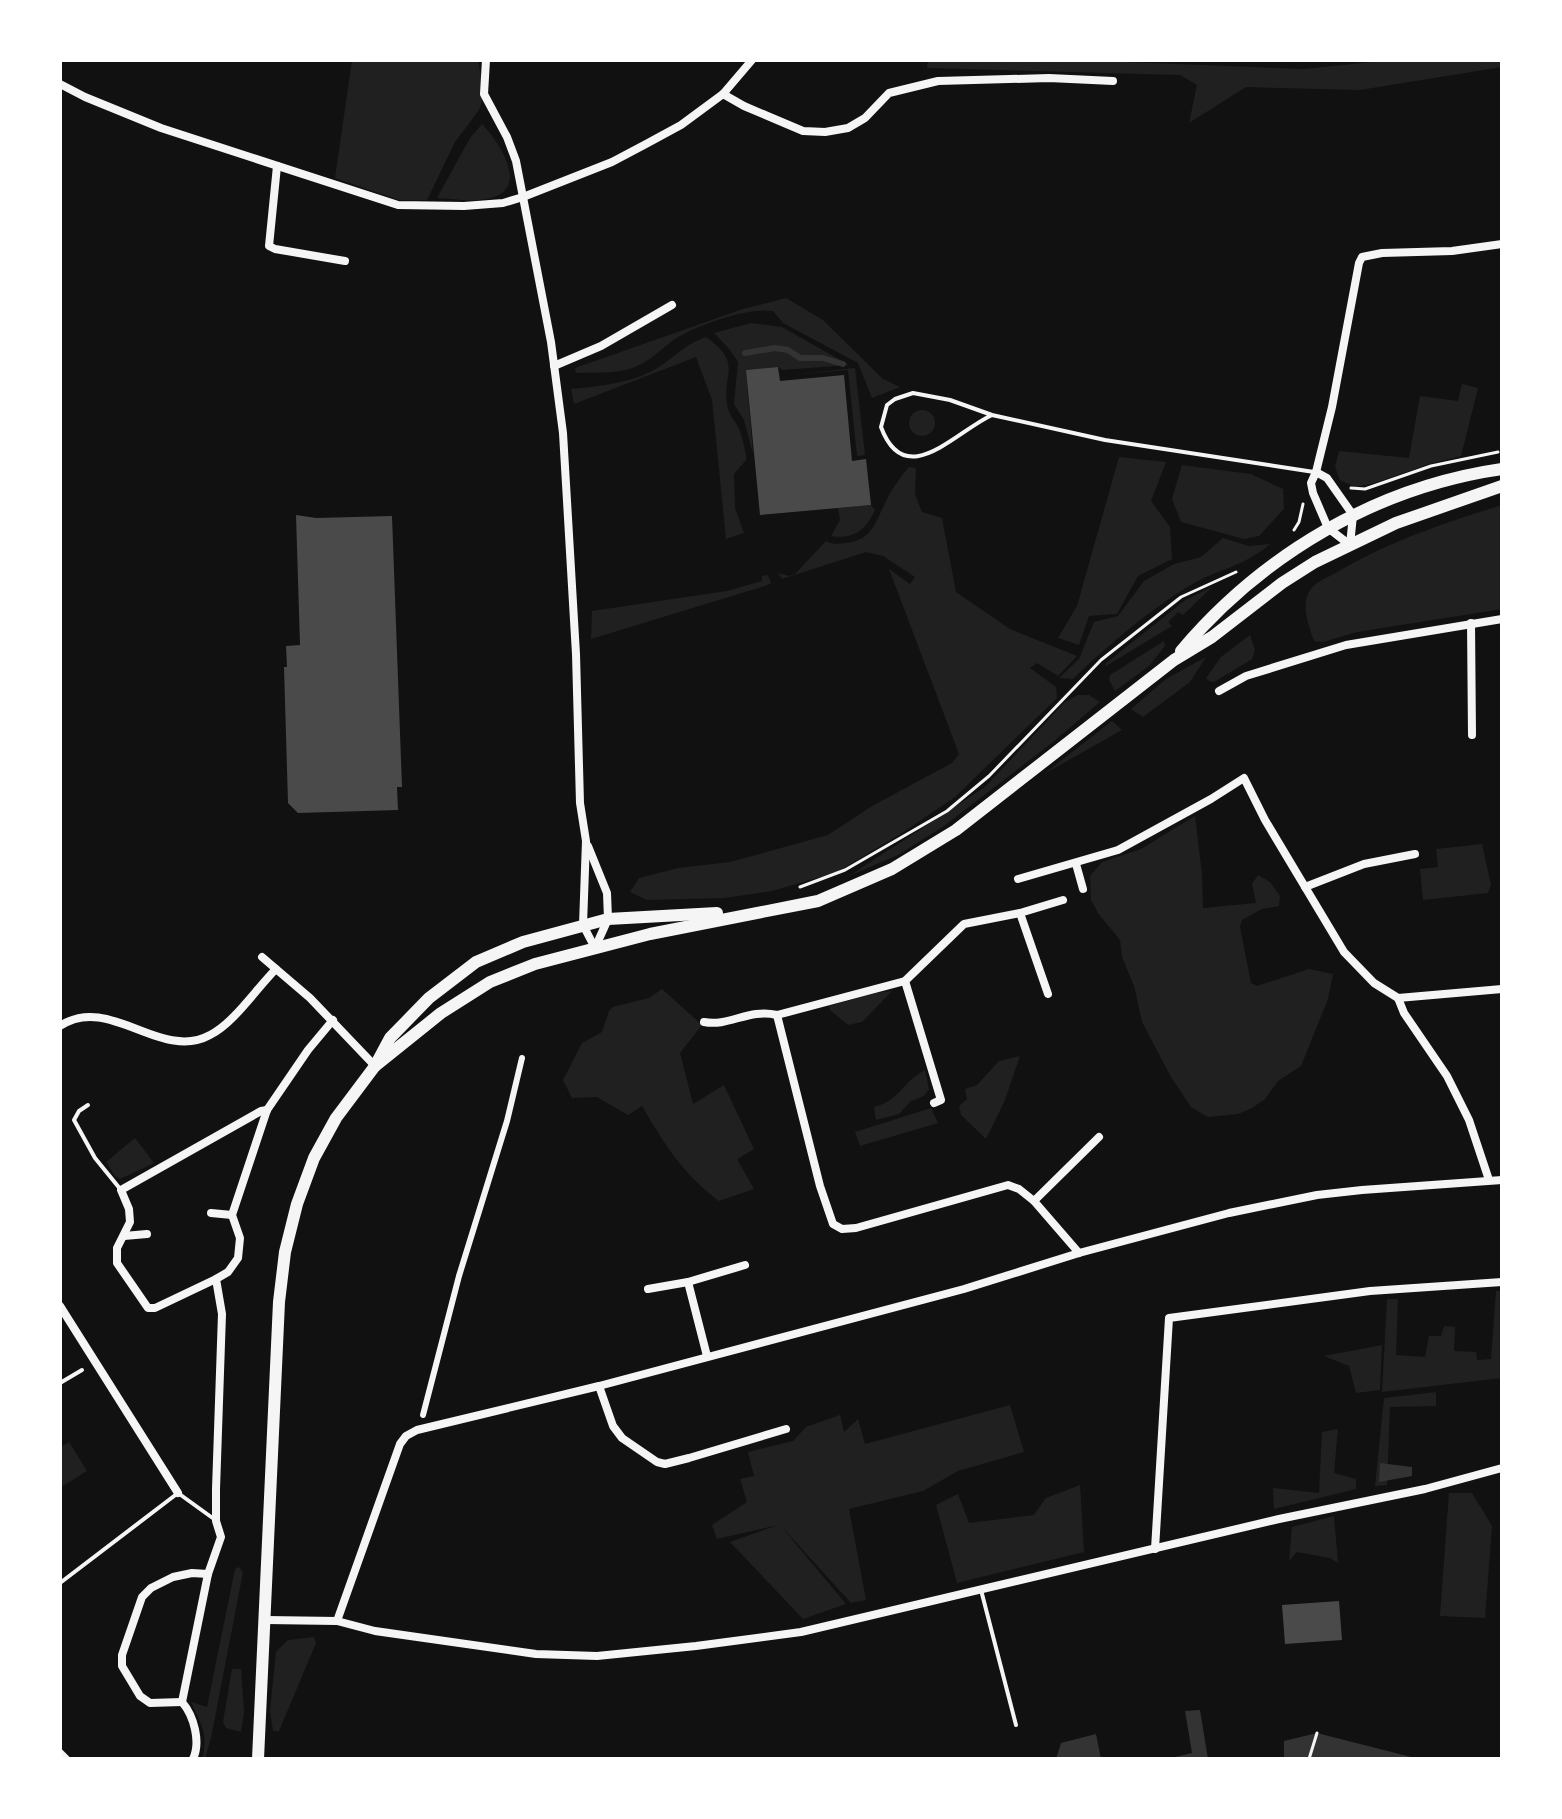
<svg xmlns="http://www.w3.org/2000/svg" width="1562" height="1819" font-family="'Archivo Narrow',sans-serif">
<rect width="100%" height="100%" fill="#111"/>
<g fill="#202020">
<path d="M 352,60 L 478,60 L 484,94 L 479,110 L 455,142 L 427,200 L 399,200 L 335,178 Z"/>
<path d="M 928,60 L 1100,61 L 1303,69 L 1392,60 L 1502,60 L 1502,67 L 1360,90 L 1246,87 L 1189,123 L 1197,85 L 1180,75 L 927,68 Z"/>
<path d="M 482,124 C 497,139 529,186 494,197 C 476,203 455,199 437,198 L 470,138 Z"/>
<path d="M 786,298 L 823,320 L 883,379 L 900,387 L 872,398 L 858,363 L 783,323 L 773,311 C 748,307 701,324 678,337 C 662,347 651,362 632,368 C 615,374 594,372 576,373 L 575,368 L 743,309 Z"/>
<path d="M 751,323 L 782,327 L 849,365 L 783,370 L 778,367 L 746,370 L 753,454 L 744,420 L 734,404 L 738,362 L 730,350 L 714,333 Z"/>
<path d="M 706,337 C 745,365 720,373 728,409 C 730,416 734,419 737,425 C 742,434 744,446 746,455 L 746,460 L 734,474 L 735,508 L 744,533 L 726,539 L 712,400 L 696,357 L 574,404 L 571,389 C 598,386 627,384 652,371 C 673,360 681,346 706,337 Z"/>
<path d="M 855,368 L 865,455 L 857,456 L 848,370 L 792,375 Z"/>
<path d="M 1462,384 L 1478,388 L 1461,456 L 1429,464 L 1375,483 L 1355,487 L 1340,480 L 1335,467 L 1339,451 L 1409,458 L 1420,396 L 1458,401 Z"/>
<circle cx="922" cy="423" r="13"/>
<path d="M 1119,457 L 1166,462 L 1151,501 L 1170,527 L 1172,559 L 1138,576 L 1117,614 L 1089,616 L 1079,645 L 1058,638 L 1077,606 Z"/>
<path d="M 1182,465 L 1251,474 L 1283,489 L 1284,509 L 1259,536 L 1244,539 L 1181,522 L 1172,499 Z"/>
<path d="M 909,467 L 916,468 L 915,494 L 922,512 L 942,518 L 956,592 L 1010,629 L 1077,656 L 1058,676 L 1037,663 L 1030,668 L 1056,687 L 1057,698 L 955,797 L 902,833 L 837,872 L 772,891 L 724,898 L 647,900 L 630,892 L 639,878 L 678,868 L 730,862 L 828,835 L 872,806 L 952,763 L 959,754 L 889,569 L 910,584 L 915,577 L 883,556 L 866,552 L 782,579 L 778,573 L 789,576 L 795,574 L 826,541 C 833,545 837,544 845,543 C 873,541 876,520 887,499 C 892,489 901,476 909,467 Z"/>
<path d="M 871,505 L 875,510 C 866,530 853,540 831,536 L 840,520 L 838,508 Z"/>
<path d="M 1502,505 L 1502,609 L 1357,632 L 1323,642 L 1314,641 C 1309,626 1301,607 1309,592 C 1313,583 1326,578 1334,574 C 1387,542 1444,523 1502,505 Z"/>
<path d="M 1223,538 L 1249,546 L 1270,544 C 1246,566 1215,570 1189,586 C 1148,611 1107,646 1073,679 L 1059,678 L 1079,659 L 1094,622 L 1118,616 L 1144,581 L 1174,564 L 1201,557 Z"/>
<path d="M 768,575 L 771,583 L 765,586 L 591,639 L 592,611 L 727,591 L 762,581 L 762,576 Z"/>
<path d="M 1212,587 L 1183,615 L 1178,612 L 1168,622 L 1172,626 L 1106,666 L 1105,664 L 1184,601 Z"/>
<path d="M 1250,635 L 1255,650 L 1252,659 L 1214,682 L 1209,681 L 1206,678 L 1221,657 Z"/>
<path d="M 1164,641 L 1165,646 L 1149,666 L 1115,691 L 1109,680 L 1110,675 Z"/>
<path d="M 1206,657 L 1190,682 L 1143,717 L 1131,709 L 1166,679 Z"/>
<path d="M 1078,695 L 1089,695 L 1100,702 L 1053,742 L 944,826 L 898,855 L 849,876 L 985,787 L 1065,702 Z"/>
<path d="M 1112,721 L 1122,730 L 1044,774 Z"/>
<path d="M 1195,816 L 1202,874 L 1203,908 L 1256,903 L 1252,884 L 1258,875 L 1270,882 L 1280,896 L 1279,906 L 1262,909 L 1242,920 L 1240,927 L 1251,983 L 1257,986 L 1309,969 L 1333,974 L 1328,999 L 1301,1066 L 1278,1081 L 1265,1099 L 1252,1108 L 1238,1114 L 1208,1117 L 1191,1107 L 1171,1077 L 1142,1022 L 1134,986 L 1122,957 L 1120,940 L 1098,913 L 1091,900 L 1090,876 L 1102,862 L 1141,849 Z"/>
<path d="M 1482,844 L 1491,885 L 1488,893 L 1423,900 L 1420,869 L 1438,867 L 1436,849 Z"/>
<path d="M 662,989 L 702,1025 L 680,1053 L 693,1104 L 724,1085 L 754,1149 L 737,1159 L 754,1189 L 719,1201 C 682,1173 665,1145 642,1106 L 628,1115 L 597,1097 L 572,1098 L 563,1080 L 582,1043 L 602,1032 L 609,1011 L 613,1007 L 649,998 Z"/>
<path d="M 892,991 L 862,1022 L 848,1025 L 830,1010 L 829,1006 L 876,993 Z"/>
<path d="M 1020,1056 L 1005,1100 L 986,1139 L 961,1115 L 959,1106 L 967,1099 L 965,1089 L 977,1085 L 999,1061 Z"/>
<path d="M 925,1070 L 929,1089 L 924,1096 L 911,1101 L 899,1114 L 876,1120 L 874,1107 C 901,1100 903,1081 925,1070 Z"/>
<path d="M 931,1108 L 938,1123 L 860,1146 L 855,1132 Z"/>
<path d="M 135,1138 L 154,1163 L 120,1179 L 115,1176 L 106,1162 Z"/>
<path d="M 1496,1291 L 1502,1291 L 1502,1378 L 1382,1392 L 1387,1299 L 1398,1299 L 1396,1355 L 1425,1357 L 1429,1336 L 1441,1336 L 1444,1326 L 1455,1327 L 1454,1351 L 1476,1352 L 1477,1360 L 1491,1359 Z"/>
<path d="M 1382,1345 L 1380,1390 L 1356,1393 L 1349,1366 L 1324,1356 Z"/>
<path d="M 1436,1392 L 1436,1406 L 1390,1407 L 1387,1485 L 1375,1486 L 1384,1398 Z"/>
<path d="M 1010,1405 L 1024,1452 L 958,1471 L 923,1491 L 849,1509 L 866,1600 L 851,1603 L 780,1525 L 846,1604 L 803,1619 L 730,1542 L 778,1525 L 717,1539 L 712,1525 L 747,1502 L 740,1479 L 754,1476 L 748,1452 L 793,1441 L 806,1427 L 840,1415 L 844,1432 L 858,1419 L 865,1444 Z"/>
<path d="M 1338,1429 L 1334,1473 L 1356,1479 L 1356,1489 L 1274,1509 L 1273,1488 L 1319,1493 L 1322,1432 Z"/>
<path d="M 69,1442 L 87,1471 L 63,1486 L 60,1481 L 60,1448 Z"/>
<path d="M 1080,1485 L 1084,1552 L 957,1583 L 936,1505 L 958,1494 L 969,1523 L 1034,1515 L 1046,1498 Z"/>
<path d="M 1449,1493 L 1472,1493 L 1492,1526 L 1485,1618 L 1440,1616 Z"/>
<path d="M 1334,1516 L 1338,1563 L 1330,1558 L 1297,1552 L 1289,1561 L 1292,1527 Z"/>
<path d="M 239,1567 L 243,1572 L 211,1738 L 205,1759 L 202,1759 C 209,1735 201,1724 191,1702 L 207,1707 L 235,1569 Z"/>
<path d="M 314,1637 L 316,1643 L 279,1731 L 273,1731 L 270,1711 L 276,1652 L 288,1640 Z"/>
<path d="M 232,1669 L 241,1669 L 244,1712 L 241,1732 L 226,1728 L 223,1722 Z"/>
</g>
<g fill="#333">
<path d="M 1380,1463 L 1412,1467 L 1412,1476 L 1379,1482 Z"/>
<path d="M 1200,1710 L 1208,1759 L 1166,1759 L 1192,1753 L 1185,1711 Z"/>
<path d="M 1317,1733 L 1419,1759 L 1284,1759 L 1284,1741 Z"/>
<path d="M 1096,1734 L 1101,1759 L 1056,1759 L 1061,1743 Z"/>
</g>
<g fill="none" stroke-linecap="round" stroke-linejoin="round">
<path stroke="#333" stroke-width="6" d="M 745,353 L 775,348 L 788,350 L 800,358 L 823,358 L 843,364"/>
</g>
<g fill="#4a4a4a">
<path d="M 778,367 L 780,381 L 844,375 L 852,461 L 866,459 L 871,505 L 760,515 L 746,370 Z"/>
<path d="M 296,515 L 316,518 L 392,516 L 402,787 L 397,787 L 398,810 L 298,813 L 288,803 L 284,667 L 287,667 L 286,646 L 300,645 Z"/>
<path d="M 1339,1601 L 1342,1640 L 1285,1644 L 1282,1605 Z"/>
</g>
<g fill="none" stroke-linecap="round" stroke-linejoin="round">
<g stroke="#f5f5f5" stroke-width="3">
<path d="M 1351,488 L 1365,489 L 1431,466 L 1498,452"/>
<path d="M 1294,530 L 1299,522 L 1303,504"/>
<path d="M 800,887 L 845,870 L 947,811 L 989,776 L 1101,660 L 1181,597 L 1236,572"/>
<path d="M 1309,1759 L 1317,1733"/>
</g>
<g stroke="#f5f5f5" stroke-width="4">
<path d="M 992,415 C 955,432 905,492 881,427 L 887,405 L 895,399 L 913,393 L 950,400 L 992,415 L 1105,440 L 1314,472"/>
<path d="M 88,1105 L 79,1111 L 74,1120 L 95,1158 L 121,1190"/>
<path d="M 60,1383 L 82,1370"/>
<path d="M 60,1583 L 178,1493 L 214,1519"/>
<path d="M 981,1590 L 1016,1725"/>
</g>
<path stroke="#f5f5f5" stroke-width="6" d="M 423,1415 L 459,1276 L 507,1121 L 522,1058"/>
<g stroke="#f5f5f5" stroke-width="8">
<path d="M 486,60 L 484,94 L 507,137 L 516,161 L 551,342 L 563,433 L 576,654 L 580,803 L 586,841 L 583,925 L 595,948"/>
<path d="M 60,84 L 85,97 L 161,128 L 398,205 L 464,206 L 503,203 L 523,197 L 612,162 L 646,144 L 681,125 L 723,94 L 752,60"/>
<path d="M 723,94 L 744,106 L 803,131 L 825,132 L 848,128 L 865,118 L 889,93 L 938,81 L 1049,78 L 1113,81"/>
<path d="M 277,166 L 269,246 L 275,249 L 345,261"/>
<path d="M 554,366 L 601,346 L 672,305"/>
<path d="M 1316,472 L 1332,407 L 1359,263 L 1362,257 L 1382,253 L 1452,251 L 1502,244"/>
<path d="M 1316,472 L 1327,478 L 1353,515 L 1350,545 L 1328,528 L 1313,493 L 1311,483 Z"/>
<path d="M 1471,623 L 1472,735"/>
<path d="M 1219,691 L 1246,676 L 1346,645 L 1502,619"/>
<path d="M 588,846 L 607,893 L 608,919 L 595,948"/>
<path d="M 1076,864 L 1083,889"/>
<path d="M 1018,879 L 1118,850 L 1211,799 L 1244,778 L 1265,820 L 1344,952 L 1374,983 L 1398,998 L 1404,1013 L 1447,1076 L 1469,1120 L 1489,1180"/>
<path d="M 1305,887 L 1364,864 L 1415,854"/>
<path d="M 1020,913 L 1048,994"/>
<path d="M 262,957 L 310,998 L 375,1066"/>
<path d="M 905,981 L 941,1100 L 934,1103"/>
<path d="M 1398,998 L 1502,989"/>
<path d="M 777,1015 L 820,1186 L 833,1224 L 842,1229 L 856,1228 L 1008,1185 L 1019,1189 L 1034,1201"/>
<path d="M 704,1022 C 729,1027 749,1008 777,1015 L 905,981 L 964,924 L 1020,913 L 1063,900"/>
<path d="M 60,1026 C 109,993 161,1062 210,1035 C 234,1023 256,989 276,969"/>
<path d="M 211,1213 L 232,1215"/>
<path d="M 124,1236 L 147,1234"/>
<path d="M 1079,1253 L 1034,1201 L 1099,1137"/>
<path d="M 216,1279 L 155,1308 L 148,1308 L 117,1263 L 117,1248 L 130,1222 L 129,1209 L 121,1190 L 261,1111 L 267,1110"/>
<path d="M 688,1282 L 707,1356"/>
<path d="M 648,1289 L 688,1282 L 745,1265"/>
<path d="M 60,1306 L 178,1493"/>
<path d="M 599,1386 L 613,1426 L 622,1438 L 657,1462 L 665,1464 L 689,1458 L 786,1429"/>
<path d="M 1155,1549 L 1169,1318 L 1370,1291 L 1502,1282"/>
<path d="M 266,1620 L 337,1621 L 375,1631 L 536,1654 L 597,1656 L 696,1646 L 801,1632 L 1279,1519 L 1425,1489 L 1502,1468"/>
<path d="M 337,1621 L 400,1444 L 406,1436 L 417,1430 L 599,1386 L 964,1289 L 1079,1253 L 1229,1213 L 1317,1195 L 1362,1190 L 1502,1180"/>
<path d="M 182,1702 L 150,1703 L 140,1696 L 122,1666 L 122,1655 L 142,1597 L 151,1588 L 173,1577 L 192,1573 L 208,1574"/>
<path d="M 60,1753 L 66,1759"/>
<path d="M 193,1759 C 201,1742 194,1716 182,1702 L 208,1574 L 221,1537 L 216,1521 L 216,1489 L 222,1314 L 216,1279 L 228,1272 L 238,1258 L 240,1238 L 232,1215 L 267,1110 L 308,1050 L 333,1020"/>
</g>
<g stroke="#f5f5f5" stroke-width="12">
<path d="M 1181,651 C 1262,555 1376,487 1502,469"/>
<path d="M 375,1066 L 441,1013 L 490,982 L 535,964 L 650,934 L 818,901 L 892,869 L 956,830 L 1174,660 L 1212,637 L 1282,583 L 1315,562 L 1396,523 L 1502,486"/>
<path d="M 258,1759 L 279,1302 L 285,1252 L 297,1204 L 314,1158 L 336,1118 L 375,1066 L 390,1038 L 429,998 L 476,962 L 523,942 L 608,919 L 717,913"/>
</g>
</g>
<rect width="1562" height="1819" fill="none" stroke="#ffffff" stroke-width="124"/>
</svg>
